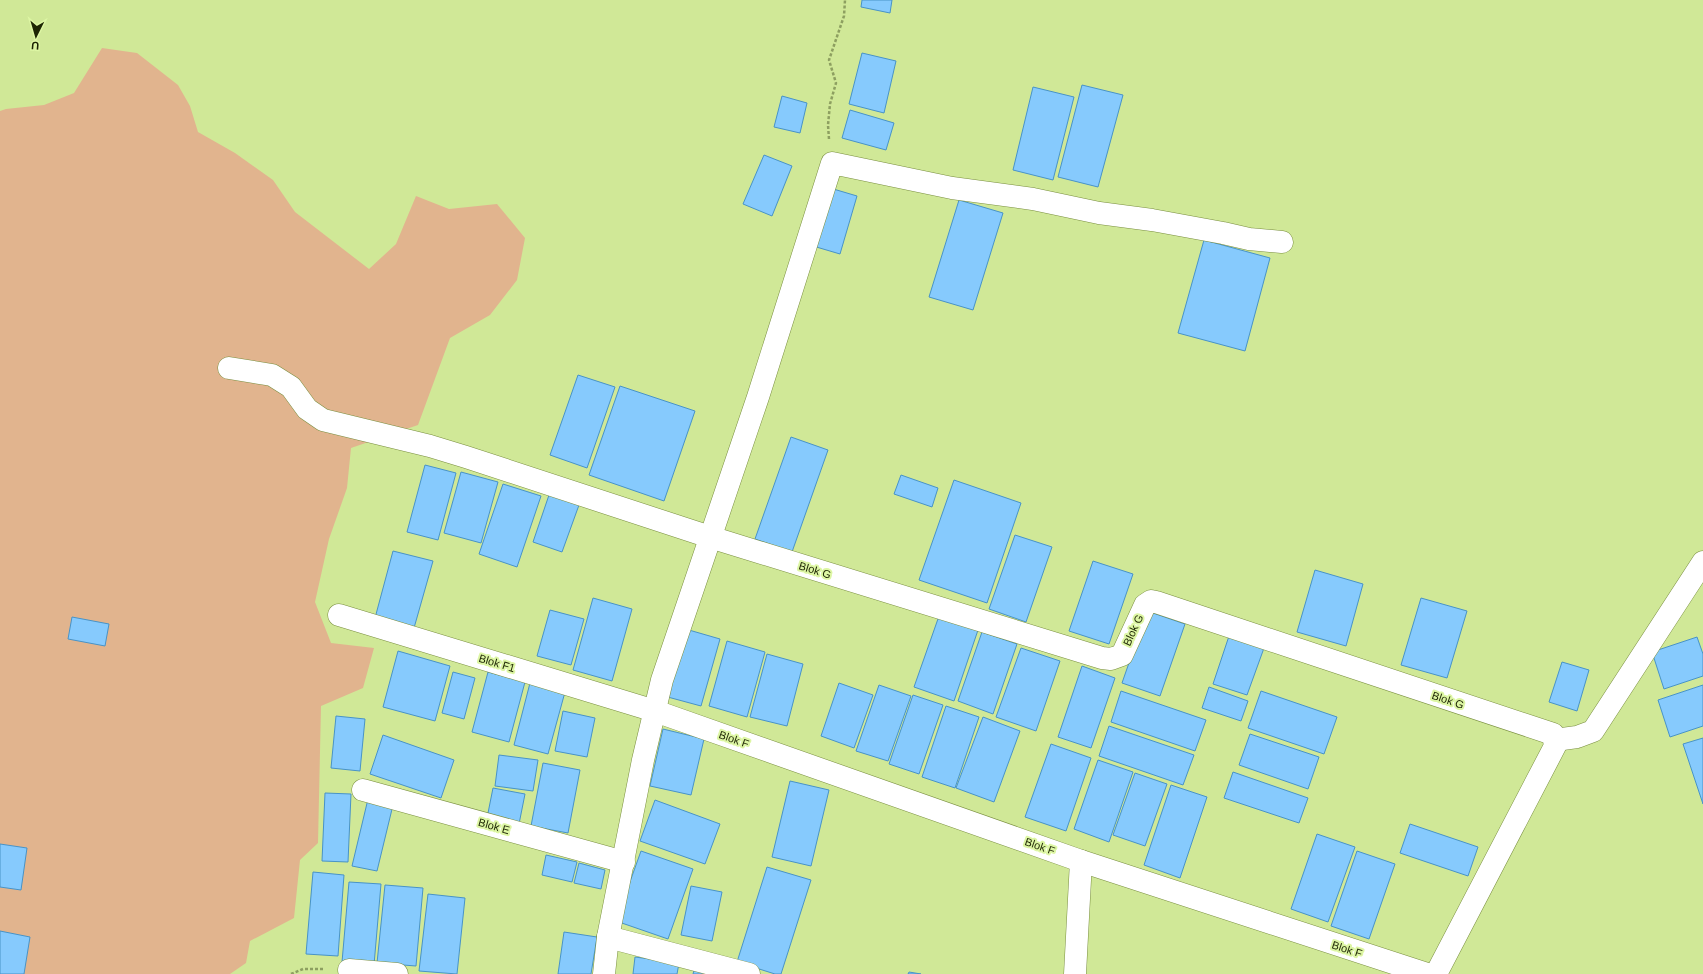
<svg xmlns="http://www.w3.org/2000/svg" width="1703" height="974" font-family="Helvetica,sans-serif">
<rect width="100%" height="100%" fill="#d0e897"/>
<path fill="#e1b48e" d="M 102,48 L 137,53 L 178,85 L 190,106 L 198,132 L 235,153 L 273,180 L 295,212 L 369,269 L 396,244 L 416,196 L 449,209 L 497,204 L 525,238 L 517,280 L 490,315 L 450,338 L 418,425 L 351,448 L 347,488 L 329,539 L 315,602 L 331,643 L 374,648 L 363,688 L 321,706 L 318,843 L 300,860 L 294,918 L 250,941 L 246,963 L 230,974 L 0,974 L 0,111 L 6,109 L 44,105 L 74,93 Z"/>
<g fill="#86cafd" stroke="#4893c7">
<path d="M 862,0 L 892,0 L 890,13 L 861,7 Z"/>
<path d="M 862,53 L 896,61 L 884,113 L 849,104 Z"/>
<path d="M 1082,85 L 1123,95 L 1098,187 L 1058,177 Z"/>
<path d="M 1033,87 L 1074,97 L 1053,180 L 1013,170 Z"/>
<path d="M 782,96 L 807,103 L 800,133 L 774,127 Z"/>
<path d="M 850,110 L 894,123 L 886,150 L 842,138 Z"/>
<path d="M 764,155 L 792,166 L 772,216 L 743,204 Z"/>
<path d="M 830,188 L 857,196 L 840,254 L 813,246 Z"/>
<path d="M 959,200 L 1003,213 L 973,310 L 929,297 Z"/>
<path d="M 1204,240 L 1270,258 L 1245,351 L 1178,333 Z"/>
<path d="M 578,375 L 615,387 L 587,468 L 550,455 Z"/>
<path d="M 620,386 L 695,411 L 664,501 L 589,475 Z"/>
<path d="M 791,437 L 828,450 L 792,552 L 755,539 Z"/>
<path d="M 425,465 L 456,473 L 438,540 L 407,532 Z"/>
<path d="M 461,472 L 498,482 L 481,543 L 444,533 Z"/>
<path d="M 901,475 L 938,488 L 932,507 L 894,494 Z"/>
<path d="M 954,480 L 1021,503 L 987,603 L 919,580 Z"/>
<path d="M 503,484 L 541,496 L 517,567 L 479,554 Z"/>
<path d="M 549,495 L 579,505 L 562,552 L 533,542 Z"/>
<path d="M 1015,535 L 1052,547 L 1026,622 L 989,609 Z"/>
<path d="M 393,551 L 433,561 L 414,628 L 375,618 Z"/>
<path d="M 1093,561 L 1133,574 L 1109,644 L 1069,631 Z"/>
<path d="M 1315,570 L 1363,584 L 1346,646 L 1297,632 Z"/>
<path d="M 593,598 L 632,609 L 612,681 L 573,670 Z"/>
<path d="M 1421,598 L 1467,611 L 1447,678 L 1401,665 Z"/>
<path d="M 550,610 L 584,619 L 571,665 L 537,656 Z"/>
<path d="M 1147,611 L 1185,624 L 1160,696 L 1122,683 Z"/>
<path d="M 939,616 L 978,630 L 954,701 L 914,687 Z"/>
<path d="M 72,617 L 109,624 L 105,646 L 68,639 Z"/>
<path d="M 682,628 L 720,639 L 701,706 L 664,696 Z"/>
<path d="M 982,632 L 1017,644 L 993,714 L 958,701 Z"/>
<path d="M 1229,636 L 1264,648 L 1247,695 L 1213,684 Z"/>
<path d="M 1697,637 L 1703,654 L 1703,676 L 1664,689 L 1652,652 Z"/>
<path d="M 727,641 L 765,652 L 747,717 L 709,706 Z"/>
<path d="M 1021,648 L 1060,661 L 1036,731 L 996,717 Z"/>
<path d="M 398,651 L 450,666 L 435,721 L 383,707 Z"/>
<path d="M 767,654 L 803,664 L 787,726 L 750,717 Z"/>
<path d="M 1562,662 L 1589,670 L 1577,711 L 1549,702 Z"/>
<path d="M 1082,666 L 1115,678 L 1091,748 L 1058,737 Z"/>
<path d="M 453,672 L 475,678 L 464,719 L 442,713 Z"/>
<path d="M 488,672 L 525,682 L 509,742 L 472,732 Z"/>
<path d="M 530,683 L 565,692 L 548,754 L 514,745 Z"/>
<path d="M 839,683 L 873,695 L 854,748 L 821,736 Z"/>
<path d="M 879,685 L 911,696 L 888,761 L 856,751 Z"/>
<path d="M 1703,685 L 1703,726 L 1670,737 L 1658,700 Z"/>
<path d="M 1209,687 L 1248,701 L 1241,721 L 1202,708 Z"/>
<path d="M 1121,691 L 1206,720 L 1195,751 L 1111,722 Z"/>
<path d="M 1261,691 L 1337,717 L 1324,754 L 1248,728 Z"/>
<path d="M 913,695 L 943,705 L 919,774 L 889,764 Z"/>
<path d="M 946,706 L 979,717 L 955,788 L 922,777 Z"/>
<path d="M 563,711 L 595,718 L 587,757 L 555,751 Z"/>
<path d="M 336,716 L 365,719 L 360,771 L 331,768 Z"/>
<path d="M 983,717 L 1020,731 L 994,802 L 956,788 Z"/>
<path d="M 1109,726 L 1194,755 L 1183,785 L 1099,756 Z"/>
<path d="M 663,729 L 704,739 L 691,795 L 650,786 Z"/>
<path d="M 1250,734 L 1319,757 L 1308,789 L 1239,765 Z"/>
<path d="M 383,735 L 454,760 L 441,798 L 370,774 Z"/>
<path d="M 1703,738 L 1703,804 L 1683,744 Z"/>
<path d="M 1051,744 L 1091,758 L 1066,831 L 1025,817 Z"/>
<path d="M 499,755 L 538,760 L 533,791 L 495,786 Z"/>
<path d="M 1098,760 L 1133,772 L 1109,842 L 1074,829 Z"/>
<path d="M 543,763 L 580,770 L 568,833 L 531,826 Z"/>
<path d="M 1233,772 L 1308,798 L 1299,823 L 1224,798 Z"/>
<path d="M 1135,773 L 1167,784 L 1145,846 L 1113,835 Z"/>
<path d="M 790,781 L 829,790 L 811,866 L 772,857 Z"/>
<path d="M 1171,785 L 1207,797 L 1180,878 L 1144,865 Z"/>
<path d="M 493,788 L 525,794 L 519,824 L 487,818 Z"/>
<path d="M 325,793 L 351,794 L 348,862 L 322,861 Z"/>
<path d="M 368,799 L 393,805 L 377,871 L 352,866 Z"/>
<path d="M 655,800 L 720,824 L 705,864 L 640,841 Z"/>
<path d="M 1410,824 L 1478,847 L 1468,876 L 1400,853 Z"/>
<path d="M 1317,834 L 1355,847 L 1328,922 L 1291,909 Z"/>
<path d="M 0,844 L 27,848 L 21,890 L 0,887 Z"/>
<path d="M 641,851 L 693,869 L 668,939 L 616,921 Z"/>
<path d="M 1357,851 L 1395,864 L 1369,939 L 1331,926 Z"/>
<path d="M 546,855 L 577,862 L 572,882 L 542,875 Z"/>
<path d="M 579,863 L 605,870 L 601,889 L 574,883 Z"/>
<path d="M 767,867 L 811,880 L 781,974 L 775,974 L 737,962 Z"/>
<path d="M 313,872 L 344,875 L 338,956 L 306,954 Z"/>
<path d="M 349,882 L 381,884 L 374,965 L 342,962 Z"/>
<path d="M 385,885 L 423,888 L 416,966 L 377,963 Z"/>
<path d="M 691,886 L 722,892 L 712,941 L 681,935 Z"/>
<path d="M 428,894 L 465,898 L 457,974 L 419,971 Z"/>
<path d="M 0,931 L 30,937 L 24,974 L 0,974 Z"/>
<path d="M 564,932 L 597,937 L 591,974 L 558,974 Z"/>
<path d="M 635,957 L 679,963 L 677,974 L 633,974 Z"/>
<path d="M 695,967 L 721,974 L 693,974 Z"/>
<path d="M 909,972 L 921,974 L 908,974 Z"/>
</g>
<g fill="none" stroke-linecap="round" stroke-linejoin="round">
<g stroke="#7a8f40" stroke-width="23">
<g id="minor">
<path d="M 229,368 L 272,375 L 291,387 L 307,409 L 323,420 L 430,446 L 466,457 L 710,537 L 1102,658 L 1111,659 L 1122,655 L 1145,605 L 1151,601 L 1156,602 L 1553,734 L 1555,746 L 1436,974"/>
<path d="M 339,615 L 655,711 L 1081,861 L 1427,974"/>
<path d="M 1555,740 L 1577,737 L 1593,731 L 1703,562"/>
<path d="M 363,790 L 624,862"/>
<path d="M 608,937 L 749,974"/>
<path d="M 349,970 L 397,974"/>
<path d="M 604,974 L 608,937 L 643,760 L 662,680 L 758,397 L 832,163 L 952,188 L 1033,199 L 1099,213 L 1152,220 L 1223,233 L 1249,239 L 1282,242"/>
<path d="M 1075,974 L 1081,861"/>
</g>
</g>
<g stroke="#8d9f60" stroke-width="2.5" stroke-dasharray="3 2" stroke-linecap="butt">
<path d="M 829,139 L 828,125 L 830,104 L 836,83 L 829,60 L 844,16 L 845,0"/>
<path d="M 291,974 L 303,969 L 324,969"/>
</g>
<use href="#minor" stroke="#fff" stroke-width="22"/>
</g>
<g text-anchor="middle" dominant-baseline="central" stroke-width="4" stroke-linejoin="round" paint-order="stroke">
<g font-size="11" fill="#1d2504" stroke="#ddf6a4">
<text transform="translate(815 570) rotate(17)">Blok G</text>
<text transform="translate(1133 630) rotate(-65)">Blok G</text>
<text transform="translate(497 663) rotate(17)">Blok F1</text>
<text transform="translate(1448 700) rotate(19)">Blok G</text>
<text transform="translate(734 739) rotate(19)">Blok F</text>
<text transform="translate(494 826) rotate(16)">Blok E</text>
<text transform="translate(1040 846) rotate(19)">Blok F</text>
<text transform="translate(1347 949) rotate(18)">Blok F</text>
</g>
</g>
<g transform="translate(36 36) rotate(185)" stroke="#ddf6a4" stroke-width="3" paint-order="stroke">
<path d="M0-3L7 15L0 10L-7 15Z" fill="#1d2504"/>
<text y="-6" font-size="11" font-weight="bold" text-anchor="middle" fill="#1d2504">U</text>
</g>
</svg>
